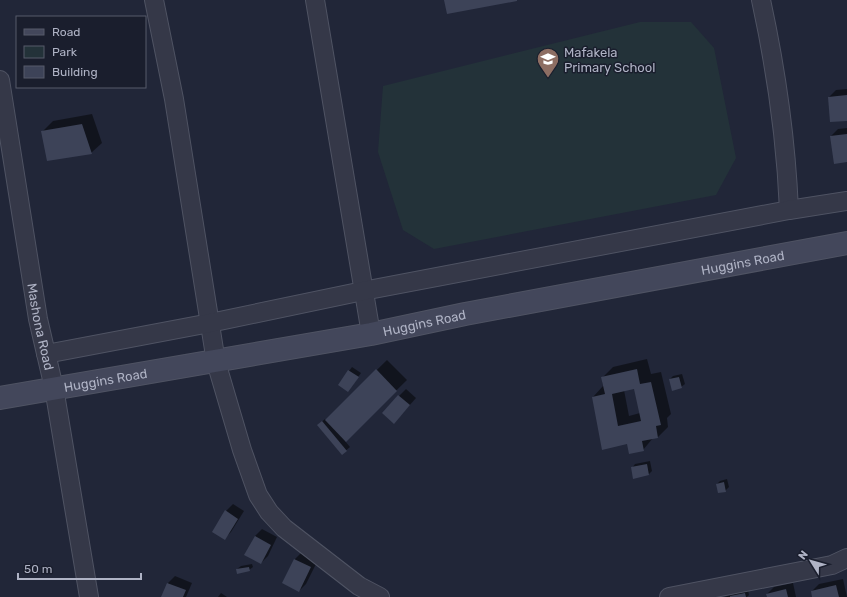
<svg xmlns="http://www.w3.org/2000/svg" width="847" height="597" font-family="Rubik,sans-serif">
<rect width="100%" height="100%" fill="#212638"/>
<path fill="#233239" d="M 640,22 L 691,22 L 714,48 L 736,158 L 716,195 L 434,249 L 403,230 L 378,152 L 383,86 Z"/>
<g fill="#0007" fill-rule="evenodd">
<path d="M 847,89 L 847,120 L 829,97 L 836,90 Z"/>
<path d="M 92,114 L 102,143 L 91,153 L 42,132 L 53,121 Z"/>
<path d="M 847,128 L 847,161 L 831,136 L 838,129 Z"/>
<path d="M 647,359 L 651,374 L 661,372 L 671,414 L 667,418 L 668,427 L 658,437 L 653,438 L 643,450 L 627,443 L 593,397 L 603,386 L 602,378 L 613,367 ZM 635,388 L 640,413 L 629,416 L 624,390 Z"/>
<path d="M 387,360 L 407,380 L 345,441 L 350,447 L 342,454 L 318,425 L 325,419 L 326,420 Z"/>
<path d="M 352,367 L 361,373 L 351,387 L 339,384 Z"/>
<path d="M 682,374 L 685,384 L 681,387 L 670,379 L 673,376 Z"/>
<path d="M 406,389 L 416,398 L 401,415 L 399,396 Z"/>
<path d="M 650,461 L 652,471 L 649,474 L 634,477 L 632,468 L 635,464 Z"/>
<path d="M 727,479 L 729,487 L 725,491 L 717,484 L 720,481 Z"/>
<path d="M 233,504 L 244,511 L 231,532 L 224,539 L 226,511 Z"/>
<path d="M 262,529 L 277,537 L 268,556 L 261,563 L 255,536 Z"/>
<path d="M 302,552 L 318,560 L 306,584 L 299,591 L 283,583 L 295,559 Z"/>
<path d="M 252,564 L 253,567 L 249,570 L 237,569 L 241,566 Z"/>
<path d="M 175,576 L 192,583 L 186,597 L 162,597 L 168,583 Z"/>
<path d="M 843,579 L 847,597 L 813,597 L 812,591 L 819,584 Z"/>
<path d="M 793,583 L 796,597 L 768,597 L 767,594 L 774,587 Z"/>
<path d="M 748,590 L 749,595 L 747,597 L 724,597 Z"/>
<path d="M 221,593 L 227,597 L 218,597 Z"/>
</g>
<g fill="#3d4358" fill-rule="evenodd">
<path d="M 444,0 L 517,0 L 517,1 L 447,14 Z"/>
<path d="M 847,95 L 847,121 L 830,122 L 828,97 Z"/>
<path d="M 82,124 L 92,154 L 47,161 L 41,131 Z"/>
<path d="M 847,134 L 847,162 L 834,164 L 830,136 Z"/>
<path d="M 376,369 L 397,391 L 346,442 L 325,420 Z"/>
<path d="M 637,369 L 640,384 L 651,382 L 661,425 L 656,426 L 658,438 L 642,441 L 644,451 L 629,454 L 627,444 L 602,450 L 592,397 L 605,394 L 601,377 ZM 634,389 L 641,421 L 618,426 L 612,394 Z"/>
<path d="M 348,370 L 359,377 L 348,392 L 338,385 Z"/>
<path d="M 679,377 L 682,388 L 672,391 L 669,379 Z"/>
<path d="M 398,395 L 410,405 L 394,424 L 382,413 Z"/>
<path d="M 322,421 L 347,451 L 342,455 L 317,425 Z"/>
<path d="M 647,464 L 649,475 L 633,479 L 631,467 Z"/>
<path d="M 724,482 L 726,492 L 718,493 L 716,484 Z"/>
<path d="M 225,510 L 238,519 L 225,540 L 212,532 Z"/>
<path d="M 255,536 L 271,545 L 261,564 L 244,555 Z"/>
<path d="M 294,559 L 311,567 L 299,592 L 282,583 Z"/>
<path d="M 249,567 L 250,571 L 237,574 L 236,569 Z"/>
<path d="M 167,583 L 186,590 L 183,597 L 161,597 Z"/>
<path d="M 836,585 L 839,597 L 812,597 L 811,591 Z"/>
<path d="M 786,589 L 788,597 L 767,597 L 766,594 Z"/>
<path d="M 745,593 L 746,597 L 730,597 L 730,596 Z"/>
</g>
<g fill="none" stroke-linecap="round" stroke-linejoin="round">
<g stroke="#4f5363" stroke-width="20">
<g id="street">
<path d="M 154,0 L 174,99 L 216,362 L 242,450 L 258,495 L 269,512 L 284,528 L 359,586 L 380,597"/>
<path d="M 315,0 L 371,334"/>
<path d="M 761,0 C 776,69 786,139 789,210"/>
<path id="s1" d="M 0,80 L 38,319 L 54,388 L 89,597"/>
<path d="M 46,354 L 210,323 L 363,291 L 789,210 L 847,201"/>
<path d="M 669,597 L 832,565 L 847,558"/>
</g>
</g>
<g stroke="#4f5363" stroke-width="24">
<g id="secondary">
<path id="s2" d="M 0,398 L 371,334 L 465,314 L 847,243"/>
</g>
</g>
<use href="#street" stroke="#353848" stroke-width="18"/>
<use href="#secondary" stroke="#43475b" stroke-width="22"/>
</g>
<defs>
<g id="school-pin" transform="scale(1.15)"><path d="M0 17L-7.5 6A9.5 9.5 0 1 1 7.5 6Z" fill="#8d6e63" stroke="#1a1e2d"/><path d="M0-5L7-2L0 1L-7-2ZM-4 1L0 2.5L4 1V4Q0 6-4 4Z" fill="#fff"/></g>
</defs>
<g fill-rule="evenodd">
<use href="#school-pin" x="548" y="59"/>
</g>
<g text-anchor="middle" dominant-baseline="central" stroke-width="3" stroke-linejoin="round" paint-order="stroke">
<g font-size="13" fill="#afb3c5" stroke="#1a1e2d" text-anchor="start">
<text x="564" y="52">Mafakela<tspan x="564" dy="15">Primary School</tspan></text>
</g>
<g font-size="13" fill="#afb3c5" stroke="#1a1e2d">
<text stroke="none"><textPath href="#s2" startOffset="755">Huggins Road</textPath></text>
<text stroke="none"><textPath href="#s2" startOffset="431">Huggins Road</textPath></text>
<text stroke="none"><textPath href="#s1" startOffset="250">Mashona Road</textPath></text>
<text stroke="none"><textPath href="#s2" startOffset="107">Huggins Road</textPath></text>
</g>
</g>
<rect x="16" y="16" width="130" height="72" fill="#1a1e2d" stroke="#565a6a"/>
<rect x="24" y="29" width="20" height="6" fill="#43475b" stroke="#565a6a"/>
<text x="52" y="36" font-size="12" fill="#afb3c5">Road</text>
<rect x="24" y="46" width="20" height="12" fill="#233239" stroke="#565a6a"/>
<text x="52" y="56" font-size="12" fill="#afb3c5">Park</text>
<rect x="24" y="66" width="20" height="12" fill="#3d4358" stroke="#565a6a"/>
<text x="52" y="76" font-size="12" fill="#afb3c5">Building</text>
<g transform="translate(811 561) rotate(307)" stroke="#1a1e2d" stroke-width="3" paint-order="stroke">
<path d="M0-3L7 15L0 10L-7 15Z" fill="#afb3c5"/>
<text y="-6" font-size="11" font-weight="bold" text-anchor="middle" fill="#afb3c5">N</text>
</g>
<path d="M18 573v6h123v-6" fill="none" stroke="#afb3c5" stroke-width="2"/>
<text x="24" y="573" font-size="12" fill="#afb3c5" stroke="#1a1e2d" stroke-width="3" paint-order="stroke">50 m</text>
</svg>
